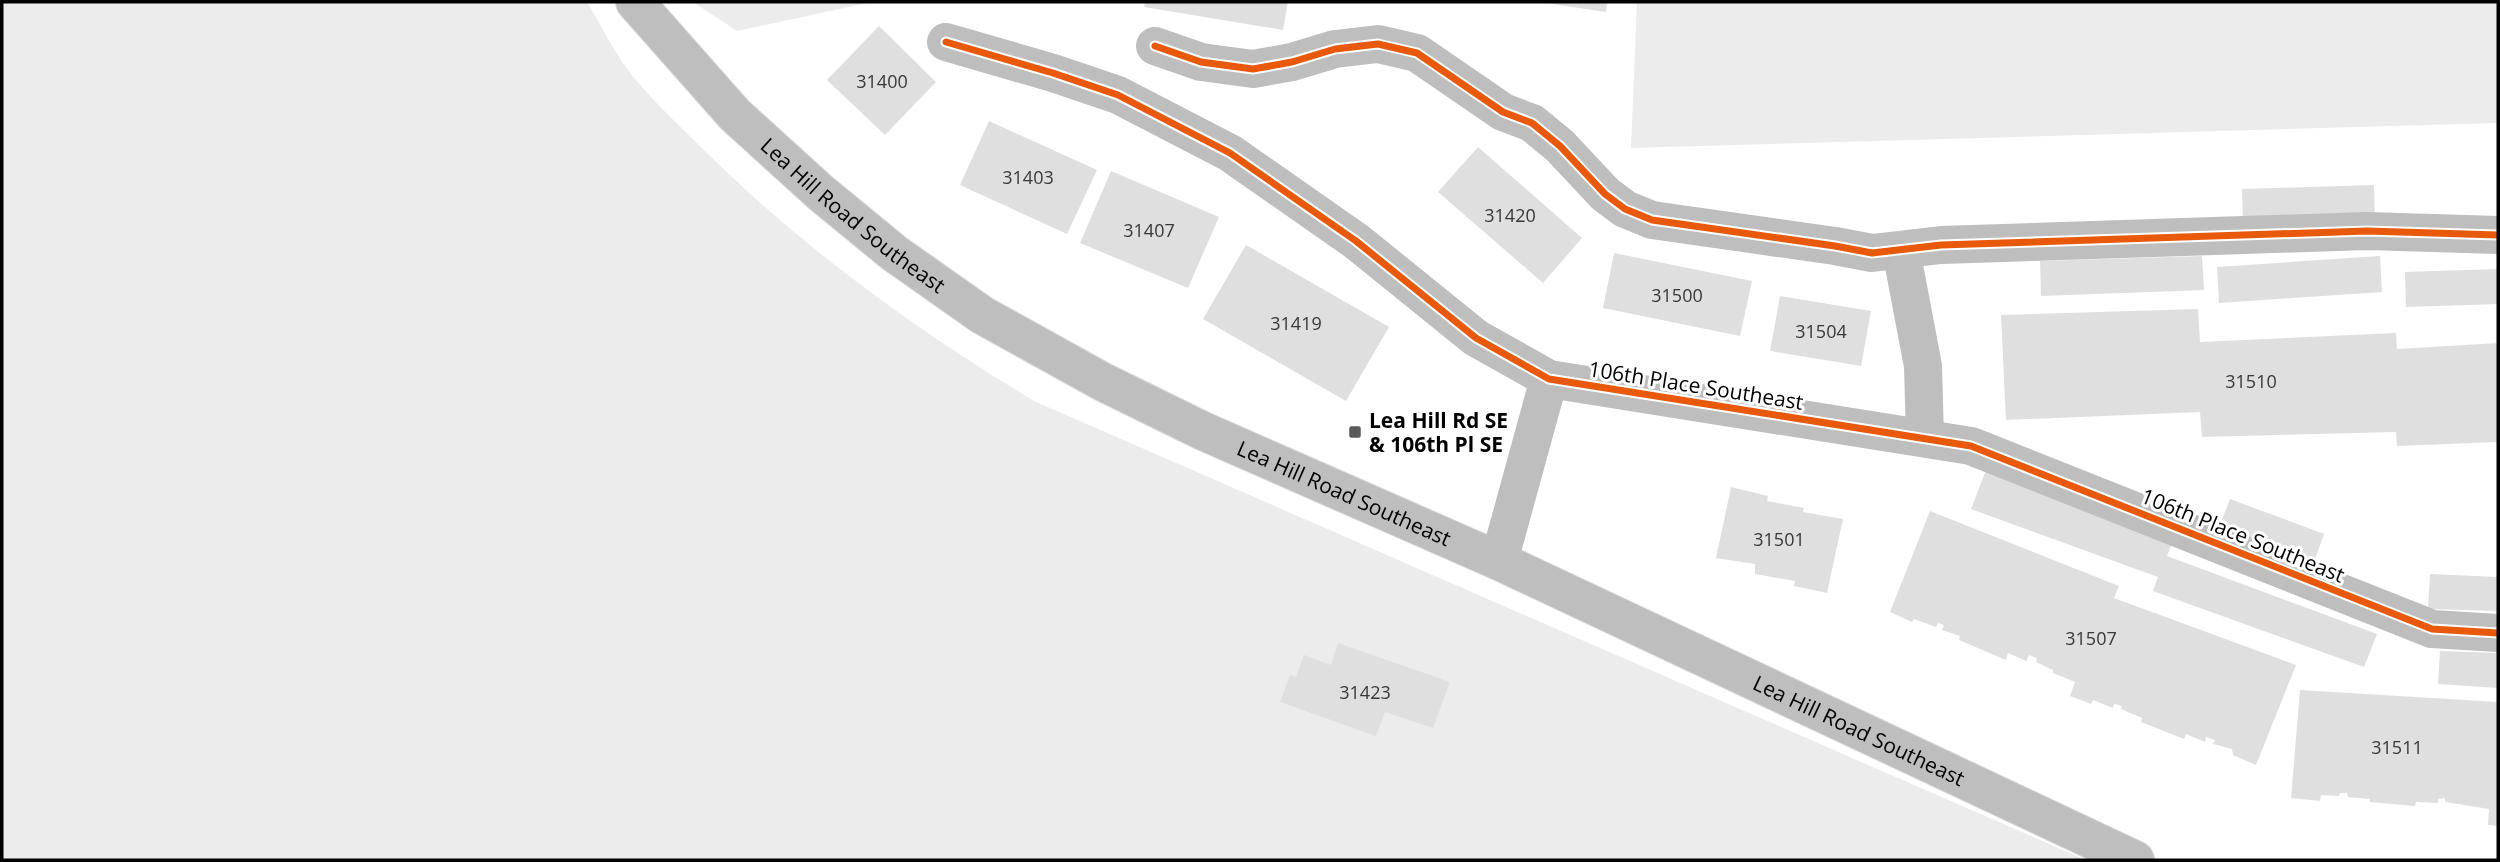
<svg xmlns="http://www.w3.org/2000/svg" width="2500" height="862" font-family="'Open Sans',sans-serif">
<rect width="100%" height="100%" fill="#fff"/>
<g fill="#ececec">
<path d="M 2,2 L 587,2 C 600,23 611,46 625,66 C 645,94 680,126 705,151 C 804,249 915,329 1034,401 L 2086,860 L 2,860 Z"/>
<path d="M 693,2 L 872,2 L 737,31 Z"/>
<path d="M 1637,2 L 2498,2 L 2498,123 L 1631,148 Z"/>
</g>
<g fill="#dfdfdf">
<path d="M 1145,2 L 1288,2 L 1283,30 L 1144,7 Z"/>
<path d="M 1539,2 L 1607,2 L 1606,12 Z"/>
<path d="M 879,26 L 936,82 L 885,135 L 827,80 Z"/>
<path d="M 989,121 L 1097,170 L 1067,234 L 960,185 Z"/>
<path d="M 1478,147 L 1582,238 L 1543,283 L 1438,192 Z"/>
<path d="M 1111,171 L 1219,217 L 1188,288 L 1080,243 Z"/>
<path d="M 2374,185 L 2375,219 L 2243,223 L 2242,189 Z"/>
<path d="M 1246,245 L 1389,327 L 1346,401 L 1203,319 Z"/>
<path d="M 1614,253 L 1752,281 L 1740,336 L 1603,308 Z"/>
<path d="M 2202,256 L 2204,290 L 2041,296 L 2040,261 Z"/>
<path d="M 2380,256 L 2382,292 L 2219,303 L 2217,267 Z"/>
<path d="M 2498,269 L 2498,304 L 2406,307 L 2405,272 Z"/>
<path d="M 1780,296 L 1871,311 L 1861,366 L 1770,351 Z"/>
<path d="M 2198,309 L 2200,342 L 2396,333 L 2397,349 L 2498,343 L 2498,442 L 2397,446 L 2396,432 L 2202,437 L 2200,412 L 2006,420 L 2001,315 Z"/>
<path d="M 1986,470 L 2172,543 L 2167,556 L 2377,634 L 2364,667 L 2153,591 L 2158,577 L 1971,509 Z"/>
<path d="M 1731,487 L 1768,496 L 1767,501 L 1804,508 L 1803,512 L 1843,519 L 1827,593 L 1794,586 L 1795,581 L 1755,574 L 1755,564 L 1716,558 Z"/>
<path d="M 2230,499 L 2324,534 L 2313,565 L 2218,530 Z"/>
<path d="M 1930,511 L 2119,586 L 2114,598 L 2296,665 L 2256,765 L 2233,755 L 2232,749 L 2213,744 L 2215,740 L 2206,737 L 2205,742 L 2186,734 L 2184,739 L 2141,722 L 2142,718 L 2121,709 L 2122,706 L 2114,704 L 2113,708 L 2093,700 L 2091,704 L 2070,696 L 2075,682 L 2053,673 L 2053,670 L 2036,662 L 2037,658 L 2029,655 L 2026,661 L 2008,653 L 2006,660 L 1959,640 L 1960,636 L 1942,630 L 1944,625 L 1938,623 L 1936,627 L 1914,619 L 1912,622 L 1890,612 Z"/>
<path d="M 2430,574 L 2498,577 L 2498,611 L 2428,609 Z"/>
<path d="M 1338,643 L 1450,682 L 1433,728 L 1385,712 L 1376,736 L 1280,702 L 1290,675 L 1296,677 L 1304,655 L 1331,665 Z"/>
<path d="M 2440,651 L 2498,653 L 2498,688 L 2438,684 Z"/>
<path d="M 2300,690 L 2498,702 L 2498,826 L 2488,825 L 2489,809 L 2445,802 L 2445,798 L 2438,799 L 2438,803 L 2416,802 L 2415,806 L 2370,802 L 2370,799 L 2348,797 L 2347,793 L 2340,793 L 2339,796 L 2321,795 L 2320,801 L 2291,798 Z"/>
</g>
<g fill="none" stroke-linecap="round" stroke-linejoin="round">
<g stroke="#dbdbdb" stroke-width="40">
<g id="major">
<path id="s1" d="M 635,2 L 735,115 L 821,193 L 894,253 L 982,315 L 1103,382 L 1203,431 L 1499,561 L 2135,860"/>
</g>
</g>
<g stroke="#bebebe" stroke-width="38">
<path d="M 946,42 L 1053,73 L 1118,95 L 1230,153 L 1356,241 L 1476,338 L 1549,379 L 1971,446 L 2432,629 L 2498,633"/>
<path d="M 1155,46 L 1201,62 L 1253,69 L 1292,62 L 1335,49 L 1378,44 L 1417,53 L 1503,112 L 1532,123 L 1560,146 L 1605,194 L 1625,209 L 1652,220 L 1835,246 L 1872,253 L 1941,245 L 2367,231 L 2498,235"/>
<path d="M 1901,250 L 1923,366 L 1925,438"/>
<path d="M 1499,561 L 1549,379"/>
</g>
<use href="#major" stroke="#bebebe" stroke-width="38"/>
<g stroke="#fff" stroke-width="11">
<g id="cycleway">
<path d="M 946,42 L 1053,73 L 1118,95 L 1230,153 L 1356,241 L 1476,338 L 1549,379 L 1971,446 L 2432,629 L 2498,633"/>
<path d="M 1155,46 L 1201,62 L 1253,69 L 1292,62 L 1335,49 L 1378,44 L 1417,53 L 1503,112 L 1532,123 L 1560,146 L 1605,194 L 1625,209 L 1652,220 L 1835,246 L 1872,253 L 1941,245 L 2367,231 L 2498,235"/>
</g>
</g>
<use href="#cycleway" stroke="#e8590c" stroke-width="7"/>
</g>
<rect fill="#595959" stroke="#fff" stroke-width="2.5" x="1348" y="425" width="14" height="14" rx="3.5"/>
<g text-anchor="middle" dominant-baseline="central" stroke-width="6" stroke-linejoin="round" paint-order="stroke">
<g font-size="18" fill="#383838">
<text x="882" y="81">31400</text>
<text x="1028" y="177">31403</text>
<text x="1510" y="215">31420</text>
<text x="1149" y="230">31407</text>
<text x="1677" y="295">31500</text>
<text x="1296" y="323">31419</text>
<text x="1821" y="331">31504</text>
<text x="2251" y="381">31510</text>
<text x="1779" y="539">31501</text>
<text x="2091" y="638">31507</text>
<text x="1365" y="692">31423</text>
<text x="2397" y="747">31511</text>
</g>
<g font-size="21" fill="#000" stroke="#fff">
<text stroke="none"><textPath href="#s1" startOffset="306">Lea Hill Road Southeast</textPath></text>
<text transform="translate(1696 385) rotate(9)">106th Place Southeast</text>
<text stroke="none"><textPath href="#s1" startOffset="873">Lea Hill Road Southeast</textPath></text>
<text transform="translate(2243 535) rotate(22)">106th Place Southeast</text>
<text stroke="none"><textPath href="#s1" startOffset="1440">Lea Hill Road Southeast</textPath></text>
</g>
<g font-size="21" font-weight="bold" fill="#000" stroke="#fff" text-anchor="start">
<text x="1369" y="420">Lea Hill Rd SE<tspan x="1369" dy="24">&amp; 106th Pl SE</tspan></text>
</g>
</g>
<rect width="2500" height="862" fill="none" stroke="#000000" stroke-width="7"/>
</svg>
